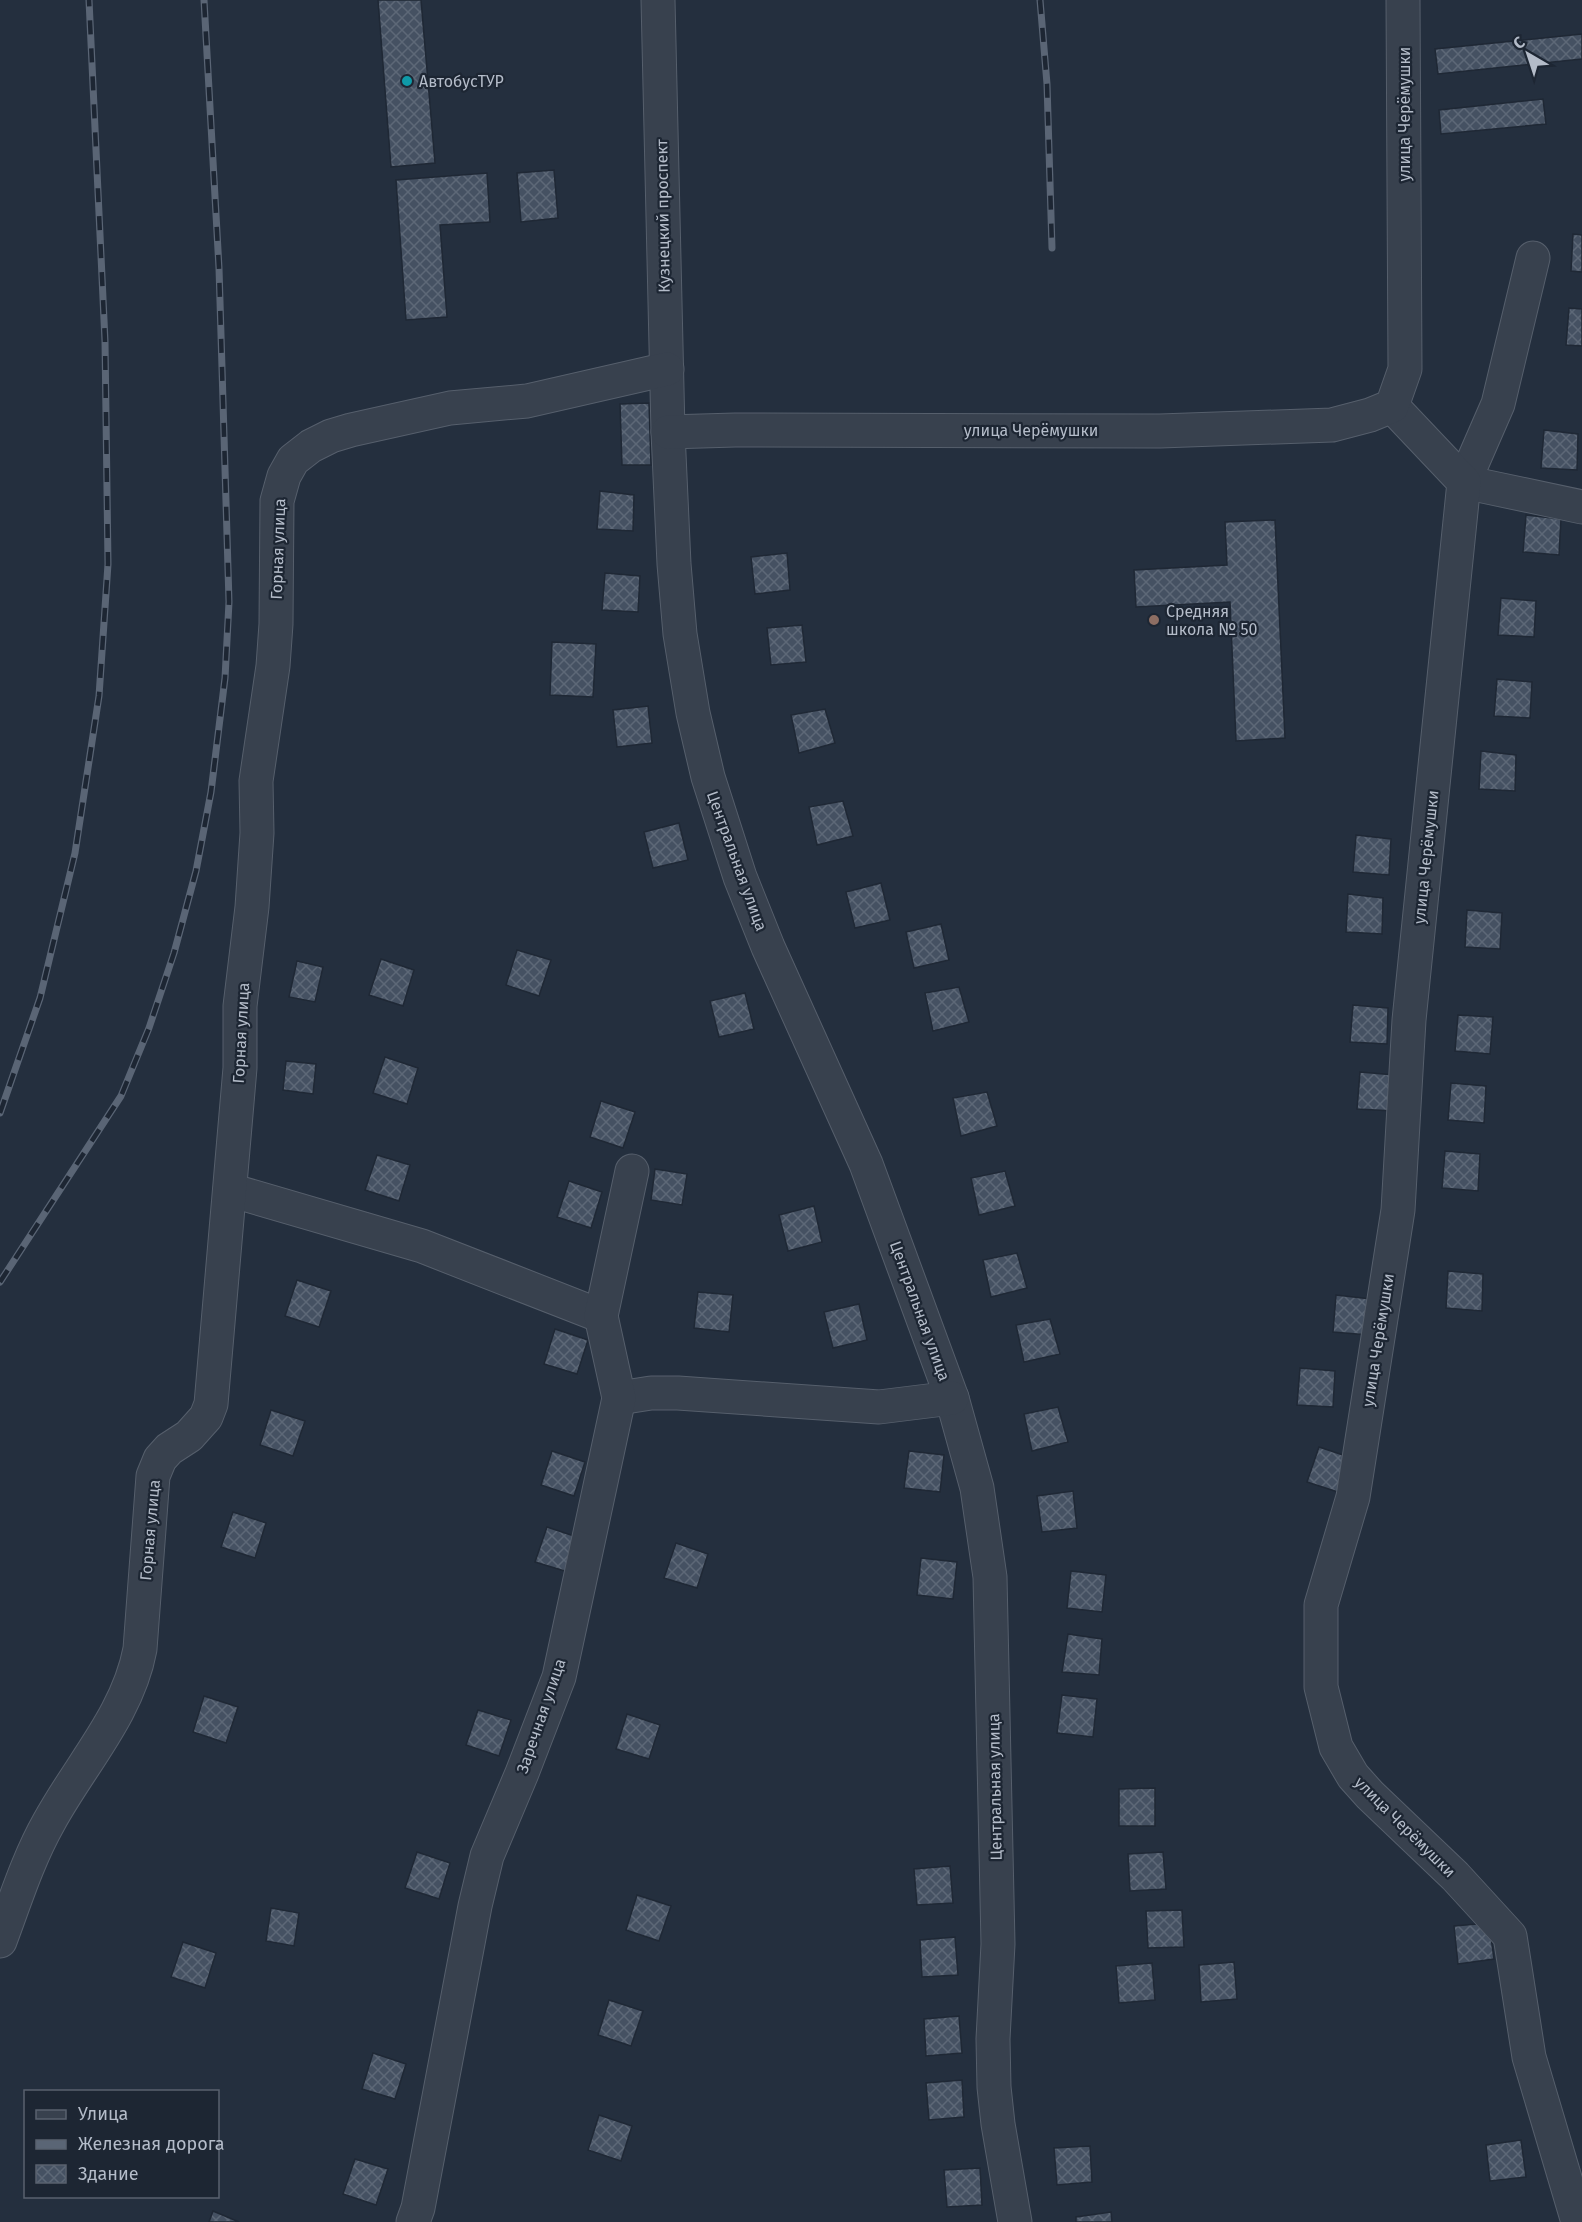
<svg xmlns="http://www.w3.org/2000/svg" width="1582" height="2222" font-family="'Fira Sans',sans-serif">
<defs>
<pattern id="building-cross-hatch" width="8" height="8" patternUnits="userSpaceOnUse" patternTransform="scale(1.5)"><rect width="8" height="8" fill="#455162"/><path d="M0 0l8 8M0 8l8-8" fill="none" stroke="#5d6877"/></pattern>
</defs>
<rect width="100%" height="100%" fill="#242f3e"/>
<g fill="url(#building-cross-hatch)" stroke="#1f2835" stroke-width="1.5">
<path d="M 378,0 L 421,0 L 435,163 L 391,167 Z"/>
<path d="M 1582,34 L 1582,59 L 1438,74 L 1435,49 Z"/>
<path d="M 1543,99 L 1546,124 L 1441,134 L 1439,110 Z"/>
<path d="M 554,170 L 558,218 L 521,222 L 517,173 Z"/>
<path d="M 487,173 L 490,222 L 440,225 L 447,317 L 406,320 L 396,180 Z"/>
<path d="M 1573,234 L 1582,235 L 1582,272 L 1571,271 Z"/>
<path d="M 1569,308 L 1582,309 L 1582,346 L 1566,345 Z"/>
<path d="M 649,403 L 651,465 L 622,465 L 620,404 Z"/>
<path d="M 1544,430 L 1578,434 L 1577,470 L 1541,468 Z"/>
<path d="M 600,491 L 634,495 L 633,531 L 597,529 Z"/>
<path d="M 1526,515 L 1561,519 L 1559,555 L 1523,552 Z"/>
<path d="M 1275,520 L 1285,738 L 1236,741 L 1230,602 L 1136,607 L 1134,570 L 1227,565 L 1225,522 Z"/>
<path d="M 787,553 L 790,590 L 755,594 L 751,557 Z"/>
<path d="M 605,573 L 640,576 L 638,612 L 602,610 Z"/>
<path d="M 1501,598 L 1536,601 L 1534,637 L 1498,635 Z"/>
<path d="M 802,625 L 806,662 L 771,665 L 767,628 Z"/>
<path d="M 552,642 L 596,644 L 593,697 L 550,695 Z"/>
<path d="M 1497,679 L 1532,682 L 1530,718 L 1494,716 Z"/>
<path d="M 648,706 L 652,743 L 617,747 L 613,710 Z"/>
<path d="M 825,709 L 835,743 L 799,753 L 791,715 Z"/>
<path d="M 1481,751 L 1516,755 L 1515,791 L 1479,789 Z"/>
<path d="M 843,801 L 853,836 L 817,845 L 809,807 Z"/>
<path d="M 679,823 L 688,860 L 653,868 L 644,832 Z"/>
<path d="M 1356,835 L 1391,839 L 1389,875 L 1353,872 Z"/>
<path d="M 881,883 L 890,920 L 855,928 L 846,892 Z"/>
<path d="M 1348,894 L 1383,898 L 1382,934 L 1346,932 Z"/>
<path d="M 1467,910 L 1502,913 L 1500,949 L 1465,947 Z"/>
<path d="M 941,924 L 949,960 L 914,968 L 906,932 Z"/>
<path d="M 517,950 L 551,960 L 539,996 L 506,985 Z"/>
<path d="M 381,959 L 414,970 L 403,1006 L 369,995 Z"/>
<path d="M 297,961 L 323,967 L 315,1002 L 289,997 Z"/>
<path d="M 959,987 L 969,1022 L 933,1031 L 925,993 Z"/>
<path d="M 745,993 L 754,1029 L 719,1037 L 710,1001 Z"/>
<path d="M 1353,1005 L 1388,1008 L 1387,1044 L 1350,1042 Z"/>
<path d="M 1458,1015 L 1493,1017 L 1490,1054 L 1455,1051 Z"/>
<path d="M 385,1057 L 418,1068 L 407,1104 L 373,1093 Z"/>
<path d="M 286,1061 L 316,1064 L 313,1094 L 283,1090 Z"/>
<path d="M 1360,1072 L 1395,1075 L 1394,1111 L 1357,1109 Z"/>
<path d="M 1451,1083 L 1486,1086 L 1484,1123 L 1448,1120 Z"/>
<path d="M 987,1092 L 997,1126 L 961,1136 L 953,1098 Z"/>
<path d="M 601,1101 L 635,1112 L 623,1148 L 590,1137 Z"/>
<path d="M 1445,1151 L 1480,1154 L 1478,1191 L 1442,1188 Z"/>
<path d="M 377,1155 L 410,1165 L 399,1201 L 365,1190 Z"/>
<path d="M 655,1169 L 687,1174 L 682,1205 L 651,1200 Z"/>
<path d="M 1005,1171 L 1015,1206 L 979,1215 L 971,1178 Z"/>
<path d="M 569,1181 L 602,1192 L 591,1228 L 557,1217 Z"/>
<path d="M 814,1206 L 822,1242 L 788,1251 L 779,1215 Z"/>
<path d="M 1017,1253 L 1027,1288 L 991,1297 L 983,1260 Z"/>
<path d="M 1448,1271 L 1483,1274 L 1482,1311 L 1446,1308 Z"/>
<path d="M 297,1280 L 331,1291 L 319,1327 L 285,1316 Z"/>
<path d="M 698,1292 L 733,1295 L 729,1332 L 694,1328 Z"/>
<path d="M 1336,1295 L 1371,1299 L 1369,1335 L 1333,1332 Z"/>
<path d="M 859,1304 L 867,1340 L 833,1348 L 824,1312 Z"/>
<path d="M 1050,1319 L 1060,1354 L 1024,1362 L 1016,1325 Z"/>
<path d="M 555,1329 L 588,1340 L 577,1374 L 544,1364 Z"/>
<path d="M 1300,1368 L 1335,1371 L 1333,1407 L 1297,1405 Z"/>
<path d="M 1058,1407 L 1068,1442 L 1032,1451 L 1024,1414 Z"/>
<path d="M 271,1410 L 305,1421 L 293,1456 L 260,1445 Z"/>
<path d="M 1319,1447 L 1352,1458 L 1341,1493 L 1307,1482 Z"/>
<path d="M 552,1451 L 585,1462 L 574,1496 L 541,1485 Z"/>
<path d="M 909,1451 L 944,1455 L 940,1492 L 904,1488 Z"/>
<path d="M 1073,1491 L 1077,1528 L 1042,1532 L 1037,1496 Z"/>
<path d="M 233,1512 L 266,1523 L 255,1558 L 221,1547 Z"/>
<path d="M 547,1527 L 580,1538 L 568,1572 L 535,1562 Z"/>
<path d="M 676,1543 L 708,1554 L 697,1588 L 664,1578 Z"/>
<path d="M 921,1558 L 957,1562 L 953,1599 L 917,1595 Z"/>
<path d="M 1071,1571 L 1106,1575 L 1102,1612 L 1067,1608 Z"/>
<path d="M 1068,1634 L 1102,1639 L 1099,1675 L 1062,1672 Z"/>
<path d="M 1062,1695 L 1097,1699 L 1093,1737 L 1057,1733 Z"/>
<path d="M 204,1696 L 238,1707 L 226,1743 L 193,1732 Z"/>
<path d="M 478,1710 L 511,1720 L 499,1756 L 466,1745 Z"/>
<path d="M 627,1714 L 660,1725 L 649,1759 L 616,1749 Z"/>
<path d="M 1155,1788 L 1155,1826 L 1119,1826 L 1119,1789 Z"/>
<path d="M 417,1852 L 450,1863 L 439,1899 L 405,1888 Z"/>
<path d="M 1163,1852 L 1166,1889 L 1130,1891 L 1128,1854 Z"/>
<path d="M 950,1866 L 953,1903 L 917,1905 L 914,1869 Z"/>
<path d="M 637,1895 L 671,1906 L 659,1941 L 626,1930 Z"/>
<path d="M 271,1908 L 299,1913 L 294,1946 L 266,1941 Z"/>
<path d="M 1182,1910 L 1184,1947 L 1148,1948 L 1146,1911 Z"/>
<path d="M 1489,1923 L 1494,1959 L 1458,1964 L 1454,1926 Z"/>
<path d="M 955,1937 L 958,1975 L 922,1977 L 920,1940 Z"/>
<path d="M 183,1942 L 216,1953 L 205,1988 L 171,1977 Z"/>
<path d="M 1234,1962 L 1237,1999 L 1201,2002 L 1199,1965 Z"/>
<path d="M 1152,1963 L 1155,2000 L 1119,2003 L 1116,1966 Z"/>
<path d="M 609,2000 L 643,2011 L 631,2046 L 598,2035 Z"/>
<path d="M 959,2016 L 962,2053 L 926,2056 L 924,2019 Z"/>
<path d="M 373,2053 L 406,2064 L 395,2099 L 362,2089 Z"/>
<path d="M 962,2080 L 964,2117 L 929,2120 L 926,2083 Z"/>
<path d="M 599,2115 L 632,2126 L 621,2161 L 588,2150 Z"/>
<path d="M 1521,2140 L 1526,2177 L 1490,2181 L 1486,2145 Z"/>
<path d="M 1090,2146 L 1092,2182 L 1057,2185 L 1054,2148 Z"/>
<path d="M 355,2159 L 388,2169 L 376,2205 L 343,2194 Z"/>
<path d="M 980,2168 L 982,2205 L 947,2207 L 944,2170 Z"/>
<path d="M 213,2211 L 239,2222 L 209,2222 Z"/>
<path d="M 1111,2212 L 1112,2222 L 1076,2222 L 1076,2217 Z"/>
</g>
<g fill="none" stroke-linecap="round" stroke-linejoin="round">
<g stroke="#565f6c" stroke-width="35">
<g id="minor">
<path d="M 658,0 L 668,432 L 674,564 L 680,634 L 693,713 L 708,777 L 740,877 L 768,947 L 866,1164 L 952,1398 L 977,1488 L 990,1577 L 998,1944 L 993,2039 L 994,2087 L 998,2124 L 1015,2222"/>
<path d="M 1533,258 L 1498,404 L 1464,482 L 1582,507"/>
<path d="M 1392,406 L 1464,482 L 1409,1020 L 1398,1210 L 1353,1497 L 1321,1605 L 1321,1687 L 1336,1747 L 1353,1776 L 1370,1795 L 1455,1876 L 1510,1936 L 1529,2057 L 1578,2222"/>
<path d="M 668,432 L 735,430 L 1160,431 L 1332,425 L 1370,415 L 1392,406 L 1405,369 L 1403,0"/>
<path d="M 230,1190 L 422,1246 L 601,1316"/>
<path d="M 619,1398 L 651,1393 L 678,1393 L 879,1407 L 952,1398"/>
<path d="M 0,1941 C 15,1901 28,1859 49,1822 C 80,1765 128,1714 140,1649 L 153,1476 L 160,1459 L 169,1449 L 189,1436 L 206,1417 L 211,1404 L 240,1068 L 240,1006 L 252,907 L 257,833 L 256,781 L 273,666 L 276,624 L 277,501 L 284,476 L 293,460 L 311,446 L 331,436 L 351,430 L 450,408 L 527,401 L 667,369"/>
<path d="M 413,2222 L 418,2208 L 475,1906 L 487,1856 L 522,1773 L 559,1677 L 619,1398 L 601,1316 L 632,1171"/>
</g>
</g>
<use href="#minor" stroke="#38414e" stroke-width="33"/>
<g stroke="#5a6575" stroke-width="7">
<g id="rail">
<path d="M 1040,0 L 1047,84 L 1052,248"/>
<path d="M 0,1113 L 40,998 L 75,853 L 99,696 L 108,564 L 105,341 L 89,0"/>
<path d="M 0,1282 L 121,1096 L 149,1028 L 174,953 L 196,871 L 211,792 L 225,678 L 229,602 L 219,268 L 204,0"/>
</g>
</g>
<use href="#rail" stroke="#1d2633" stroke-width="4.5" stroke-dasharray="14" stroke-linecap="butt"/>
</g>
<circle fill="#0f9aa8" stroke="#1d2633" stroke-width="2" cx="407" cy="81" r="6"/>
<circle fill="#8d6e63" stroke="#1d2633" stroke-width="2" cx="1154" cy="620" r="6"/>
<g text-anchor="middle" dominant-baseline="central" stroke-width="4.5" stroke-linejoin="round" paint-order="stroke">
<g font-size="16" fill="#b4bcc9" stroke="#1d2633" text-anchor="start">
<text x="419" y="81">АвтобусТУР</text>
<text x="1166" y="611">Средняя<tspan x="1166" dy="18">школа № 50</tspan></text>
</g>
<g font-size="16" fill="#b4bcc9" stroke="#1d2633">
<text transform="translate(1404 114) rotate(-90)">улица Черёмушки</text>
<text transform="translate(663 216) rotate(-91)">Кузнецкий проспект</text>
<text x="1031" y="430">улица Черёмушки</text>
<text transform="translate(278 549) rotate(-88)">Горная улица</text>
<text transform="translate(1426 857) rotate(-84)">улица Черёмушки</text>
<text transform="translate(737 861) rotate(70)">Центральная улица</text>
<text transform="translate(241 1033) rotate(-87)">Горная улица</text>
<text transform="translate(920 1311) rotate(70)">Центральная улица</text>
<text transform="translate(1378 1340) rotate(-81)">улица Черёмушки</text>
<text transform="translate(150 1530) rotate(-85)">Горная улица</text>
<text transform="translate(541 1716) rotate(-71)">Заречная улица</text>
<text transform="translate(995 1787) rotate(-91)">Центральная улица</text>
<text transform="translate(1405 1827) rotate(45)">улица Черёмушки</text>
</g>
</g>
<rect x="24" y="2090" width="195" height="108" fill="#1d2633" stroke="#59626f" stroke-width="1.5"/>
<rect x="36" y="2110" width="30" height="9" fill="#38414e" stroke="#59626f" stroke-width="1.5"/>
<text x="78" y="2120" font-size="18" fill="#b4bcc9">Улица</text>
<rect x="36" y="2140" width="30" height="9" fill="#5a6575" stroke="#59626f" stroke-width="1.5"/>
<text x="78" y="2150" font-size="18" fill="#b4bcc9">Железная дорога</text>
<rect x="36" y="2165" width="30" height="18" fill="url(#building-cross-hatch)" stroke="#59626f" stroke-width="1.5"/>
<text x="78" y="2180" font-size="18" fill="#b4bcc9">Здание</text>
<g transform="translate(1528 54) rotate(321)" stroke="#1d2633" stroke-width="4.5" paint-order="stroke">
<path d="M0-4.5L10 22L0 15L-10 22Z" fill="#b4bcc9"/>
<text y="-9" font-size="16" font-weight="bold" text-anchor="middle" fill="#b4bcc9">С</text>
</g>
</svg>
